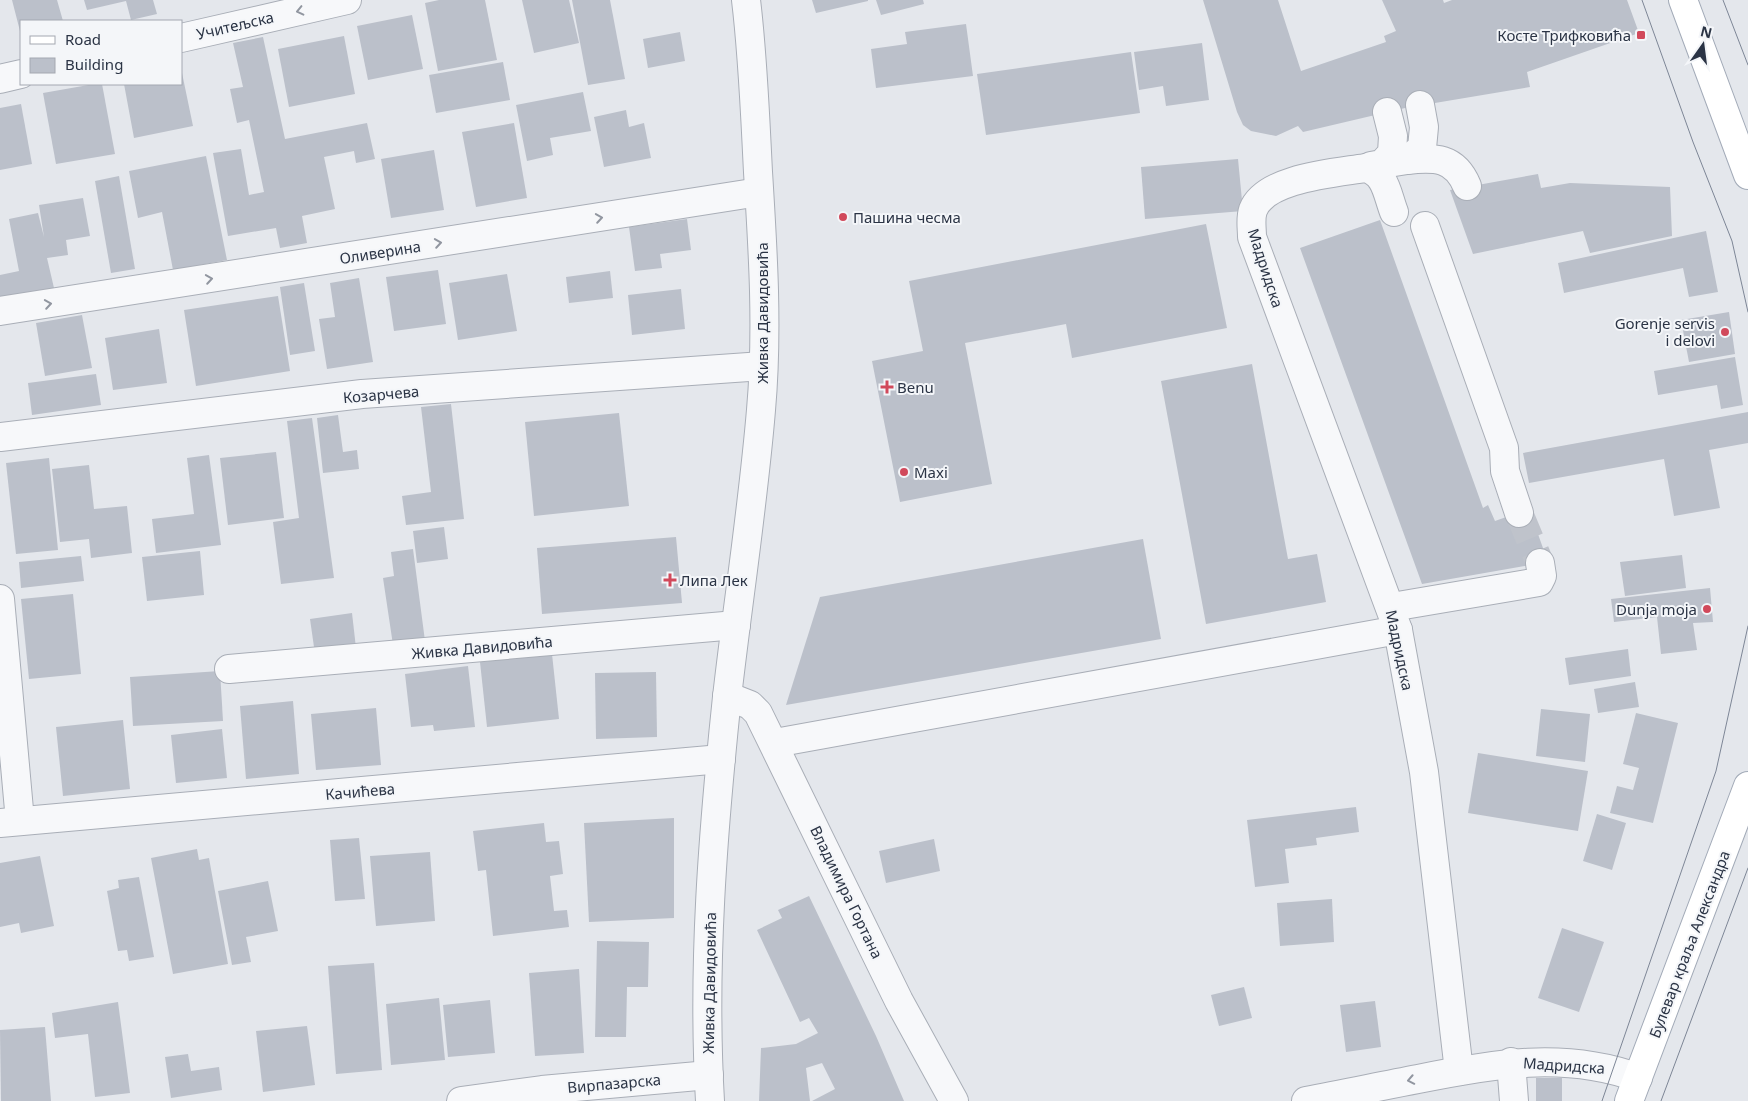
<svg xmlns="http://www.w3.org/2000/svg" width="1748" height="1101" font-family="'Noto Sans',sans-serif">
<rect width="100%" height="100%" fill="#e4e7ec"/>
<g fill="#bbc0ca">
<path d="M 12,0 L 57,0 L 63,21 L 21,21 L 21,35 Z"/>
<path d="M 84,0 L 153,0 L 157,14 L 131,20 L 126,1 L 87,10 Z"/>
<path d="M 439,0 L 485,0 L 497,60 L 438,71 L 425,3 Z"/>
<path d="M 522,0 L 569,0 L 579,43 L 534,53 Z"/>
<path d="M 572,0 L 610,0 L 625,79 L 588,85 Z"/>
<path d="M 812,0 L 868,0 L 868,1 L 816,13 Z"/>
<path d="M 876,0 L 923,0 L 924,4 L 881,15 Z"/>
<path d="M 1203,0 L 1278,0 L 1301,71 L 1386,42 L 1384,36 L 1396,31 L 1382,0 L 1443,0 L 1444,3 L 1452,0 L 1627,0 L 1639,33 L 1527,72 L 1530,87 L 1405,108 L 1303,132 L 1298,126 L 1276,136 L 1251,131 L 1243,125 L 1237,112 Z"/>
<path d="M 412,15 L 423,69 L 368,80 L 357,26 Z"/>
<path d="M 966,24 L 973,76 L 876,88 L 871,49 L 907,44 L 905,32 Z"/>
<path d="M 680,32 L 685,61 L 648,68 L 643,39 Z"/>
<path d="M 344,36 L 355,94 L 289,107 L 278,49 Z"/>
<path d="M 263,37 L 285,139 L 367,123 L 375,159 L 356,163 L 354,151 L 324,157 L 335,209 L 302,216 L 307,243 L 280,248 L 276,228 L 228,236 L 213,153 L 241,149 L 249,195 L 264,192 L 249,120 L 237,123 L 230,89 L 243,87 L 233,43 Z"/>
<path d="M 1202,43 L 1209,100 L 1166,106 L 1163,86 L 1139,90 L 1134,52 Z"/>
<path d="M 1131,52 L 1140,113 L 986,135 L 977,74 Z"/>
<path d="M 503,62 L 510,100 L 436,113 L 429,75 Z"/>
<path d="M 182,73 L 193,126 L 134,138 L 124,84 L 181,84 Z"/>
<path d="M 94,84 L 102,84 L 115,154 L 56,164 L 43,93 Z"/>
<path d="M 583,92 L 591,131 L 550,138 L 553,155 L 527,161 L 516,105 Z"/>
<path d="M 21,104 L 32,164 L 0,170 L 0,108 Z"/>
<path d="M 626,110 L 629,127 L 644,123 L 651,158 L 604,167 L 594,117 Z"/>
<path d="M 514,123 L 527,198 L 476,207 L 462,132 Z"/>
<path d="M 434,150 L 444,210 L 391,218 L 381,159 Z"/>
<path d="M 206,156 L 227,260 L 173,270 L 162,212 L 138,218 L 129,171 Z"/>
<path d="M 1238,159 L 1243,211 L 1145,219 L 1141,167 Z"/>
<path d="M 1538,174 L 1541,188 L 1570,183 L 1670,187 L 1672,236 L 1590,253 L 1583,231 L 1473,254 L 1450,190 Z"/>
<path d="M 119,176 L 135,269 L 111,273 L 95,181 Z"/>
<path d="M 83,198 L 90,236 L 66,240 L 68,255 L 47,258 L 54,288 L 0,298 L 0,275 L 19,271 L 9,219 L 38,213 L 44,237 L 39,205 Z"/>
<path d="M 687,219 L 691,250 L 660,254 L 662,268 L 635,271 L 629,227 Z"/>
<path d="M 1380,220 L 1483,508 L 1488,505 L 1495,521 L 1529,509 L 1548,562 L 1422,584 L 1300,248 Z"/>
<path d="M 1206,224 L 1227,328 L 1072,358 L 1066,324 L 965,343 L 992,484 L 900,502 L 872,361 L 923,351 L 909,281 Z"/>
<path d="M 1706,231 L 1718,292 L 1689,297 L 1683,268 L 1564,293 L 1558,263 Z"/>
<path d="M 438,270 L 446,324 L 394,331 L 386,277 Z"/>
<path d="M 610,271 L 613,298 L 569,303 L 566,277 Z"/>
<path d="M 507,274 L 517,331 L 458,340 L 449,283 Z"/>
<path d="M 359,278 L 373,362 L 327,369 L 319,319 L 335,317 L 330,283 Z"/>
<path d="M 304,283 L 315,351 L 290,355 L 280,287 Z"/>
<path d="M 681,289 L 685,329 L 632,335 L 628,295 Z"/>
<path d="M 278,296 L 290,371 L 196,386 L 184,310 Z"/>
<path d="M 1729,312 L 1735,354 L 1689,362 L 1681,320 Z"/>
<path d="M 82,315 L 92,368 L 45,376 L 36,323 Z"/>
<path d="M 159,329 L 167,383 L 113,390 L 105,338 Z"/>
<path d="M 1735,357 L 1743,405 L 1721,409 L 1717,385 L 1658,395 L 1654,371 Z"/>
<path d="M 1252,364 L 1288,559 L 1317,554 L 1326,602 L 1206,624 L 1161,381 Z"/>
<path d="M 96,374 L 101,405 L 32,415 L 28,383 Z"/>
<path d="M 451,404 L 464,519 L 406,525 L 402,496 L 431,492 L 421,407 Z"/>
<path d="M 1748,412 L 1748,443 L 1709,450 L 1720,508 L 1674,516 L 1664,459 L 1529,483 L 1523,453 Z"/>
<path d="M 619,413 L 629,506 L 534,516 L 525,422 Z"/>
<path d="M 338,415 L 343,452 L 357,450 L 359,469 L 323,473 L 317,418 Z"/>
<path d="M 312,418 L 334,578 L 281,584 L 273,522 L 299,518 L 287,421 Z"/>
<path d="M 276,452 L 284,518 L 228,525 L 220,458 Z"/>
<path d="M 209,455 L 221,545 L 156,553 L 152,519 L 194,514 L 187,458 Z"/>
<path d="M 49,458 L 58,550 L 16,554 L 6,463 Z"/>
<path d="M 89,465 L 94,509 L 127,506 L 132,553 L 91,558 L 89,539 L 60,542 L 52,469 Z"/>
<path d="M 444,527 L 448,559 L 417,563 L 413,531 Z"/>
<path d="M 676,537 L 682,603 L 542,614 L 537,548 Z"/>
<path d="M 1143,539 L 1161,639 L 786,705 L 820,597 Z"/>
<path d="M 413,549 L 425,641 L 393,645 L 383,578 L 394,576 L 391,552 Z"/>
<path d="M 200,551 L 204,595 L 147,601 L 142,557 Z"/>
<path d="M 1682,555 L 1686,588 L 1625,596 L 1620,562 Z"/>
<path d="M 81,556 L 84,581 L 21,588 L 19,562 Z"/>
<path d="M 1710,588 L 1713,622 L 1693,623 L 1697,650 L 1661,654 L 1657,617 L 1614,622 L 1611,599 Z"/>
<path d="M 73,594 L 81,674 L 29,679 L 21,599 Z"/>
<path d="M 352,613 L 356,648 L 315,654 L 310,619 Z"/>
<path d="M 1628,649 L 1631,676 L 1569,685 L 1565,658 Z"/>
<path d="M 552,654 L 559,719 L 487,727 L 480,662 Z"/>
<path d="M 468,666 L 475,727 L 434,731 L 433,725 L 411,727 L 405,674 Z"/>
<path d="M 220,671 L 223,721 L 133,726 L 130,677 Z"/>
<path d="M 656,672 L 657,737 L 596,739 L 595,673 Z"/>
<path d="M 1635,682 L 1639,707 L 1598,713 L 1594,689 Z"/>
<path d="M 293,701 L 299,774 L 246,779 L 240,706 Z"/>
<path d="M 376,708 L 381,765 L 316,770 L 311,714 Z"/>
<path d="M 1541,709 L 1590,714 L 1585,762 L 1536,756 Z"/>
<path d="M 1636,713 L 1678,723 L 1653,823 L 1610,813 L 1617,786 L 1633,790 L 1639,768 L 1623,764 Z"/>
<path d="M 123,720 L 130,789 L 63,796 L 56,727 Z"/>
<path d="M 222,729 L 227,778 L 176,783 L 171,735 Z"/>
<path d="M 1478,753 L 1588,771 L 1578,831 L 1468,813 Z"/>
<path d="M 1356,807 L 1359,832 L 1316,838 L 1317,845 L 1285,849 L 1289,883 L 1255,887 L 1247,820 Z"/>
<path d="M 1597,814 L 1626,823 L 1612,870 L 1583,861 Z"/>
<path d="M 674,818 L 674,918 L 589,922 L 584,823 Z"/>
<path d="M 544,823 L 546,842 L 559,841 L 563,874 L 550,876 L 554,911 L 567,910 L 569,927 L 493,936 L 486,870 L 478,871 L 473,831 Z"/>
<path d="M 359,838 L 365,899 L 335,901 L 330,840 Z"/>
<path d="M 934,839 L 940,871 L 886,883 L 879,851 Z"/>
<path d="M 197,849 L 199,860 L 209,858 L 228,964 L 173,974 L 151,858 Z"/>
<path d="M 430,852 L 435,921 L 376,926 L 370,856 Z"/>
<path d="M 40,856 L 54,926 L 21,933 L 19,923 L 0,927 L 0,863 Z"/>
<path d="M 139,877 L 154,957 L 129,961 L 127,950 L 118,951 L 107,891 L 119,888 L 118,880 Z"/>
<path d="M 268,881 L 278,931 L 246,937 L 251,962 L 232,965 L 218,891 Z"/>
<path d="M 809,896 L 876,1036 L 904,1101 L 812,1101 L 835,1089 L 822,1063 L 806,1068 L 810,1101 L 759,1101 L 761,1048 L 796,1044 L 818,1033 L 809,1018 L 800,1022 L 757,930 L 782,918 L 778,910 Z"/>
<path d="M 1332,899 L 1334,942 L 1280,946 L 1277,903 Z"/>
<path d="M 1562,928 L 1604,942 L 1579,1012 L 1538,998 Z"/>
<path d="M 597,941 L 649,942 L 648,987 L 627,987 L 626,1037 L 595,1037 Z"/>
<path d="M 374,963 L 382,1070 L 336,1074 L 328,966 Z"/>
<path d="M 579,969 L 584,1053 L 535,1056 L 529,973 Z"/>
<path d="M 1244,987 L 1252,1018 L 1219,1026 L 1211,995 Z"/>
<path d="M 439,998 L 445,1060 L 391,1065 L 386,1004 Z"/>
<path d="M 490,1000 L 495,1053 L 448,1057 L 443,1005 Z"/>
<path d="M 1375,1001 L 1381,1047 L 1346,1052 L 1340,1005 Z"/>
<path d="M 118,1002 L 130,1093 L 95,1097 L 88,1034 L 55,1038 L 52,1013 Z"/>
<path d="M 307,1026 L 315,1085 L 263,1092 L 256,1031 Z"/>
<path d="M 45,1027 L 51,1101 L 1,1101 L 0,1030 Z"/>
<path d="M 188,1054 L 191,1071 L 219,1067 L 222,1090 L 171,1098 L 165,1057 Z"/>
<rect x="1536" y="1078" width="26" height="23"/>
</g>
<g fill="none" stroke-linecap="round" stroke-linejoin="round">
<path stroke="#bfc3cb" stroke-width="28" stroke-dasharray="28 14" stroke-linecap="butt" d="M 1519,513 L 1540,563"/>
<g stroke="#a9aeb7" stroke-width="30">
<g id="minor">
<path d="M 181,38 L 347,0"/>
<path d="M 0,79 L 21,74"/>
<path d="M 1407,160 C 1435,157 1455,157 1467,186"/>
<path d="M 1382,164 L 1407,160 L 1422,148 L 1424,127 L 1420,105"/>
<path d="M 1371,166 L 1382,164 L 1392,153 L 1393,136 L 1387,112"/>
<path d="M 1394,212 C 1387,194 1386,173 1365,168 C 1335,173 1265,178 1253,210 C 1250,219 1252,228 1252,237 L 1398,630 L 1424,772 L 1459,1071"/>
<path d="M 1425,226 L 1504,448 L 1505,471 L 1519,513"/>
<path d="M 0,311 L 759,192"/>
<path d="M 0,437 L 362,394 L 763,366"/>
<path d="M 0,599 L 20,821"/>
<path d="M 1392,607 L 1539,582 L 1542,576 L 1540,563"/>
<path d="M 229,669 L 736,625"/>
<path d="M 727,696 L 750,705 L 758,713 L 899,1001 L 954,1101"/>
<path d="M 775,743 L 1398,630"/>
<path d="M 0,823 L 721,759"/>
<path d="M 1511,1062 L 1514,1101"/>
<path d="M 461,1101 L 542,1090 L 709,1075"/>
<path d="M 710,1101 C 702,966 713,831 727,697 C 738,601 753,506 761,410 C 768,331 763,251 758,172 C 755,114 753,57 746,0"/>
<path d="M 1306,1101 C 1344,1094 1381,1086 1418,1079 C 1492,1064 1565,1051 1638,1078"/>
</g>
</g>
<g stroke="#a3abb8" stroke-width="30">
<g id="major">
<path d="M 1683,0 L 1748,175"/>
<path d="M 1629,1101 L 1748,786"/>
</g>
</g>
<use href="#minor" stroke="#f7f8fa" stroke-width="28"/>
<use href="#major" stroke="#fff" stroke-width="28"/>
<g stroke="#7d8696" stroke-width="1">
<path d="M 1642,0 L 1693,142 L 1732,241 L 1748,312"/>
<path d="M 1723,0 L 1748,65"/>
<path d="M 1602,1101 L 1716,771 L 1748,626"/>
<path d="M 1661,1101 L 1748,868"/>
</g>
</g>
<defs><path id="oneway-chevron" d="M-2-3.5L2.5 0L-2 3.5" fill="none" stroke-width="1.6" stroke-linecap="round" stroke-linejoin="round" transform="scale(1.25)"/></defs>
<g stroke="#9196a0">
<use href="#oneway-chevron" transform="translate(300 11) rotate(167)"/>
<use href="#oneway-chevron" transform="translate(599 218) rotate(-9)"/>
<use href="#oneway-chevron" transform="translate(438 243) rotate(-9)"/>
<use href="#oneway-chevron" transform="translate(209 279) rotate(-9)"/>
<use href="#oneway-chevron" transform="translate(48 304) rotate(-9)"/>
<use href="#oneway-chevron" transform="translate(1411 1080) rotate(169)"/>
</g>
<g fill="#d1495b" stroke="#f4f6f9" stroke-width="2">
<rect x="1636" y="30" width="10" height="10" rx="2.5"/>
<circle cx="843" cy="217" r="5"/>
<circle cx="1725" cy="332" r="5"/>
<path d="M884.5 379.5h5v5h5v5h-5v5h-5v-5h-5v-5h5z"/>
<circle cx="904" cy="472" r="5"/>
<path d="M667.5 572.5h5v5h5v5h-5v5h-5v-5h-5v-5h5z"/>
<circle cx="1707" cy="609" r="5"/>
</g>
<g text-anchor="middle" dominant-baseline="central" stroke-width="4" stroke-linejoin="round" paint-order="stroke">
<g font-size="15" fill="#2b3445" stroke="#f4f6f9">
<text transform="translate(235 25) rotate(-13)">Учитељска</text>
<text transform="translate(380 252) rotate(-9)">Оливерина</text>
<text transform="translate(1266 268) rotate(72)">Мадридска</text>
<text transform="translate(762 313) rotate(-90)">Живка Давидовића</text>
<text transform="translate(381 394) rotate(-5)">Козарчева</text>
<text transform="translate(482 647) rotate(-5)">Живка Давидовића</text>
<text transform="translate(1400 650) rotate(78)">Мадридска</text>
<text transform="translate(360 791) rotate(-5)">Качићева</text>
<text transform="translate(847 892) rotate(64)">Владимира Гортана</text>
<text transform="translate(1689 944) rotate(-69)">Булевар краља Александра</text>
<text transform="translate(709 983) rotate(-89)">Живка Давидовића</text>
<text transform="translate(1564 1065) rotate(4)">Мадридска</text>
<text transform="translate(614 1083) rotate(-5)">Вирпазарска</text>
</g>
<g font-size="15" fill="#2b3445" stroke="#f4f6f9" text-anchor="start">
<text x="1631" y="35" text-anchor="end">Косте Трифковића</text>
<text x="853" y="217">Пашина чесма</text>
<text x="1715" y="323" text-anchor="end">Gorenje servis<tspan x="1715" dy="17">i delovi</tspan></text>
<text x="897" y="387">Benu</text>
<text x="914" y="472">Maxi</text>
<text x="680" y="580">Липа Лек</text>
<text x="1697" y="609" text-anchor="end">Dunja moja</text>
</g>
</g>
<rect x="20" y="20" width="162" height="65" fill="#f4f6f9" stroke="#a4a8b1"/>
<rect x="30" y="36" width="25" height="8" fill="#ffffff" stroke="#a4a8b1"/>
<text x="65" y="45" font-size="15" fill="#2b3445">Road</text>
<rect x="30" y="58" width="25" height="15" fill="#bbc0ca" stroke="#a4a8b1"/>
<text x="65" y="70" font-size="15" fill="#2b3445">Building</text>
<g transform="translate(1703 45) rotate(14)" stroke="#f4f6f9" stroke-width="4" paint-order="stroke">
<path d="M0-4L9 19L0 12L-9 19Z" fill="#2b3445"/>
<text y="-8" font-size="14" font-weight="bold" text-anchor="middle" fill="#2b3445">N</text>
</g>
</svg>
